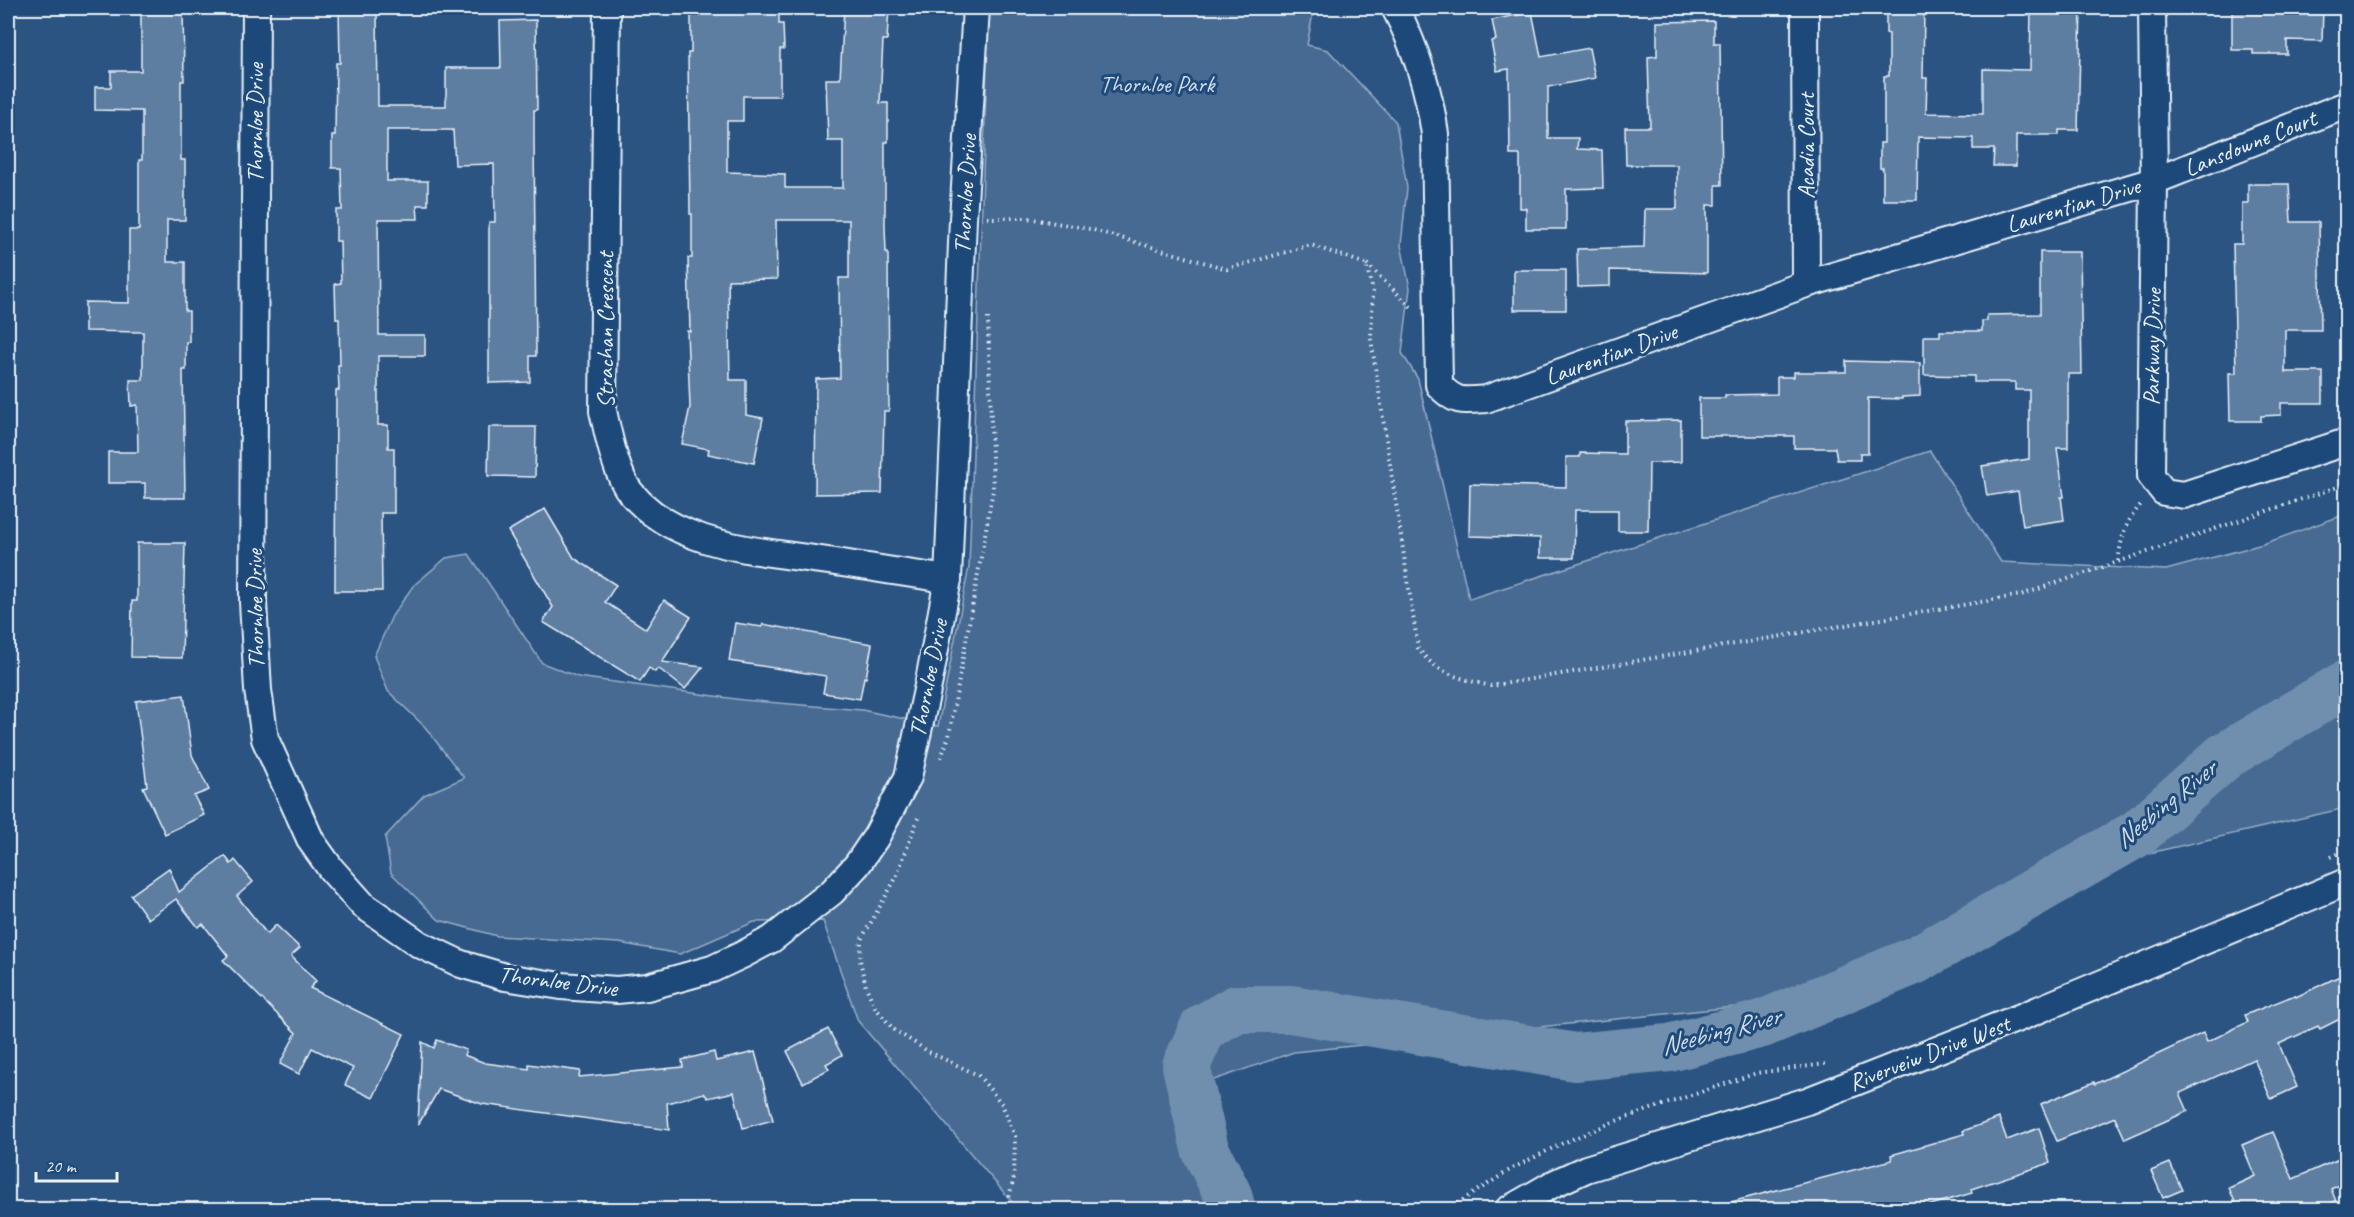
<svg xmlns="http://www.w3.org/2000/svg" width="2354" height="1217" font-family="Caveat,sans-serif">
<rect width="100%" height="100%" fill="#2b5482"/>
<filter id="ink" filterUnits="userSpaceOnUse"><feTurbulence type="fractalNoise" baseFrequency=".0167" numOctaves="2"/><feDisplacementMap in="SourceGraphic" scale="12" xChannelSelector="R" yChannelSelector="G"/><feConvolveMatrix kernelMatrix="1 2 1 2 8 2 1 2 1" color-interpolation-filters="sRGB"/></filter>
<g filter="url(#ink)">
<path fill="#476b93" stroke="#98aec6" stroke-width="1.5" d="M 989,8 L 1314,8 L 1307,45 L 1328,50 L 1396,122 L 1407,188 L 1401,245 L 1410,288 L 1402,353 L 1418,379 L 1469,599 L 1930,451 L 2001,562 L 2166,570 L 2263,544 L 2346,514 L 2346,808 L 2057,874 L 1753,1005 L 1294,1052 L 1194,1087 L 1193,1151 L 1217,1194 L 1218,1209 L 1018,1209 L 858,1021 L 823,921 L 754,922 L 680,954 L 619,943 L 497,936 L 439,920 L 391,873 L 385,837 L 424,795 L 464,778 L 425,727 L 388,691 L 374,656 L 392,616 L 413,586 L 446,558 L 469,554 L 542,663 L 578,677 L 743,700 L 862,710 L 938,726 L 969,567 Z"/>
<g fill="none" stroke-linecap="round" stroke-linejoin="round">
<path stroke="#708ead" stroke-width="48" d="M 1232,1210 L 1228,1195 L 1205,1149 L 1186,1066 L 1203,1028 L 1236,1009 L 1291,1009 L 1575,1057 L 1669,1048 L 1762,1024 L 1916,960 L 2138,833 L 2225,756 L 2346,684"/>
</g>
<g fill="#5d7da1" stroke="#e8f1f8" stroke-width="1.5">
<path d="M 141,8 L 183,8 L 184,81 L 181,81 L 181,160 L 185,160 L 185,220 L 167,220 L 167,262 L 185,262 L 185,311 L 189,311 L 189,342 L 186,342 L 186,370 L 183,370 L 185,498 L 145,498 L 145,483 L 108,483 L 108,452 L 138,452 L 137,405 L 131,406 L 130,380 L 143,380 L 143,332 L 85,331 L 85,302 L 129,303 L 129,230 L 139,230 L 139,160 L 142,160 L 142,111 L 95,110 L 95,87 L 111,87 L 111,71 L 141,71 Z"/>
<path d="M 339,8 L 377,8 L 378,106 L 446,106 L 446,68 L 501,68 L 500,21 L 536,20 L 537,110 L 534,110 L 534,137 L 536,356 L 530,356 L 530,382 L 489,383 L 489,222 L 495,222 L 494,164 L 455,165 L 453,130 L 387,130 L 387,181 L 428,181 L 428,205 L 417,205 L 418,219 L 378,219 L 379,335 L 425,335 L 425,356 L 378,356 L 378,425 L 388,425 L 388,448 L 394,448 L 394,513 L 381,513 L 382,591 L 335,591 L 336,390 L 339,390 L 338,365 L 340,365 L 339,319 L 336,319 L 335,284 L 341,283 L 340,241 L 336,241 L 336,210 L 342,210 L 341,168 L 332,168 L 332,136 L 335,136 L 336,63 L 340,63 Z"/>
<path d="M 691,8 L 779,8 L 779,24 L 783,24 L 784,49 L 780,49 L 780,96 L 743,96 L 743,121 L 727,121 L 727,172 L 785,174 L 785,188 L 843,188 L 843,141 L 828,141 L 826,79 L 840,79 L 844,8 L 889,8 L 887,40 L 883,40 L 880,103 L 888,103 L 888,142 L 885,142 L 885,227 L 886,252 L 888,252 L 889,411 L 884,411 L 882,493 L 815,494 L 816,379 L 840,378 L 839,278 L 849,278 L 849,220 L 776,220 L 777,279 L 728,280 L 730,380 L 746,380 L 746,415 L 763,418 L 754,463 L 708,454 L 709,449 L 682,444 L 690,407 L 687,331 L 690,331 L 688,258 L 692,258 L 692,214 L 690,214 L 688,53 L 691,53 Z"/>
<path d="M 1886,8 L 1924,8 L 1923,78 L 1927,78 L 1926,113 L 1983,114 L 1983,69 L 2030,70 L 2031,8 L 2081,8 L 2078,130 L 2059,130 L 2059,135 L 2016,135 L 2016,166 L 1993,166 L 1994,149 L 1973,149 L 1973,138 L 1918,137 L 1917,200 L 1883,200 L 1883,168 L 1880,168 L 1880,143 L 1884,143 L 1884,76 L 1889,76 L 1889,34 L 1886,33 Z"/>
<path d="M 2299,8 L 2323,8 L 2322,41 L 2287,40 L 2287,54 L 2253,54 L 2253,50 L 2232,50 L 2232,12 L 2299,12 Z"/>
<path d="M 1532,12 L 1541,57 L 1589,48 L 1595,78 L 1548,87 L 1548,138 L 1578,138 L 1577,149 L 1602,150 L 1603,188 L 1566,189 L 1566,229 L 1526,229 L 1526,208 L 1520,208 L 1520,155 L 1510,155 L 1509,69 L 1497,71 L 1491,41 L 1496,40 L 1492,20 Z"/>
<path d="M 1714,21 L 1714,43 L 1720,43 L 1722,185 L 1716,185 L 1716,205 L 1707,205 L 1707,273 L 1610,270 L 1610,286 L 1578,287 L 1577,249 L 1644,247 L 1645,209 L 1677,209 L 1677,165 L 1626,165 L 1625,127 L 1650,127 L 1648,57 L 1657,56 L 1657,22 Z"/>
<path d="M 2248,184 L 2289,184 L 2291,222 L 2319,222 L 2321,330 L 2285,330 L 2285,372 L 2323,372 L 2323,403 L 2281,403 L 2281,415 L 2261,416 L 2261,421 L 2230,421 L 2229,373 L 2236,373 L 2233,244 L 2242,244 L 2242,203 L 2248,203 Z"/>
<path d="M 2040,252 L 2080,252 L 2082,374 L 2068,374 L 2068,448 L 2057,448 L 2064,497 L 2061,497 L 2064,520 L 2023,526 L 2018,491 L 1987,496 L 1982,466 L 2029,459 L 2029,390 L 2015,390 L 2015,382 L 1974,382 L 1974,376 L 1924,375 L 1924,336 L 1940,336 L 1940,331 L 1982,331 L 1982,321 L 1987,321 L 1987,315 L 2040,314 Z"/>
<rect x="1514" y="270" width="52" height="40"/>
<path d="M 1846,361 L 1920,363 L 1920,396 L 1902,397 L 1902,399 L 1868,398 L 1868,453 L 1860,453 L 1860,460 L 1837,460 L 1835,448 L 1794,448 L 1794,436 L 1699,436 L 1699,398 L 1725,398 L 1725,395 L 1777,394 L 1777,377 L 1794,377 L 1794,372 L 1846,372 Z"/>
<path d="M 1681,420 L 1681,462 L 1649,463 L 1648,531 L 1618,531 L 1618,510 L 1575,510 L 1574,558 L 1540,558 L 1540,538 L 1469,536 L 1470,484 L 1566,487 L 1566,457 L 1580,457 L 1580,453 L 1625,454 L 1625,421 Z"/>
<path d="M 489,427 L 536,427 L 535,477 L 488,476 Z"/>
<path d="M 545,509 L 574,558 L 616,585 L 605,602 L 646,629 L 664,600 L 691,617 L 662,662 L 703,667 L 685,689 L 658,668 L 655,672 L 649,668 L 640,682 L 543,622 L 553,607 L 508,531 Z"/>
<path d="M 137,543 L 185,543 L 182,658 L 131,657 L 132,601 L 137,601 Z"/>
<path d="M 735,623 L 762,627 L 763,624 L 872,644 L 866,678 L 864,677 L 860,699 L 823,693 L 826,676 L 729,661 Z"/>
<path d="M 184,695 L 192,755 L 209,790 L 194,796 L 204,815 L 165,834 L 143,787 L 147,786 L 136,701 Z"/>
<path d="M 225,856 L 231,864 L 235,860 L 253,882 L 237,896 L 267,934 L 276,925 L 300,948 L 291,956 L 316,981 L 310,988 L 404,1034 L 373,1098 L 345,1085 L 353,1068 L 312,1048 L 299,1074 L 280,1064 L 296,1033 L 223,960 L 228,956 L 203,924 L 198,927 L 176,899 L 148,919 L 131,895 L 169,868 L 179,892 Z"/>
<path d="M 2346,973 L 2346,1016 L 2320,1029 L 2318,1026 L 2279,1044 L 2297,1087 L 2271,1099 L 2254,1059 L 2180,1093 L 2188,1111 L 2125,1139 L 2115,1117 L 2057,1141 L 2041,1104 L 2094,1082 L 2095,1084 L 2203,1033 L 2207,1042 L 2248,1022 L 2245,1015 L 2295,995 L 2296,997 Z"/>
<path d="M 828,1029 L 842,1055 L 826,1064 L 829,1069 L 803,1083 L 787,1051 Z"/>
<path d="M 437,1040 L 466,1050 L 464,1055 L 485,1063 L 529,1069 L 529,1064 L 580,1071 L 579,1077 L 683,1067 L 682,1060 L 714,1052 L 716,1061 L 755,1052 L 773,1120 L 743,1128 L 734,1092 L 708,1098 L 704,1093 L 667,1103 L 669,1130 L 482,1104 L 439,1089 L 418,1125 L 422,1042 L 434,1048 Z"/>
<path d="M 1999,1118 L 2007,1140 L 2039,1128 L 2050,1163 L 1971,1189 L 1972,1193 L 1917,1209 L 1728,1209 L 1727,1203 L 1892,1160 L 1891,1155 L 1964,1134 L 1963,1131 Z"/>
<path d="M 2273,1132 L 2293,1179 L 2346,1156 L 2346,1182 L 2331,1189 L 2336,1201 L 2315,1209 L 2238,1209 L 2229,1188 L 2255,1176 L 2242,1145 Z"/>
<path d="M 2170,1163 L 2182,1190 L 2163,1198 L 2151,1171 Z"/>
</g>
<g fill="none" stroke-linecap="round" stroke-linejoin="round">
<g stroke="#e8f1f8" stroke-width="30">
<g id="street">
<path d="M 256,8 L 253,602 L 258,690 L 265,739 L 311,841 L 331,869 L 363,905 L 419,944 L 461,964 L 505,977 L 561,986 L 617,990 L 647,987 L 712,969 L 742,955 L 772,939 L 832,892 L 857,865 L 876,837 L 908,777 L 929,681 L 948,579 L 963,219 L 976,8"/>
<path d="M 607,8 L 603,411 C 608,433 616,475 631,493 C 676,547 756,550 821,560 C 863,566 905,573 948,579"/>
<path d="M 1395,8 C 1416,48 1429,90 1435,134 L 1439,385 C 1455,403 1463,401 1486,399 L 1806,284 L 2154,181 L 2346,105"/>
<path d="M 1805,8 L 1806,284"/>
<path d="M 2152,8 L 2154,181 L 2151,476 L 2164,492 L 2184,495 L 2346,442"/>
<path d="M 1508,1210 L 1553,1184 L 1586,1169 L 1807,1101 L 2026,1015 L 2346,882"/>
</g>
</g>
<g stroke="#e8f1f8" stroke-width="4" stroke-dasharray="1.5 4.5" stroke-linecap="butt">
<path d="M 987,218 L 1027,218 L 1090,229 L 1227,269 L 1311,245 L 1366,264 L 1373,290 L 1371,339 L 1418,648 C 1436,674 1462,679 1491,686 L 2021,595 L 2346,484"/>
<path d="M 1367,264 L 1411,307"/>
<path d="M 2118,561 C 2122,535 2124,524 2142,503"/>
<path d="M 941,758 L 949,736 L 993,490 L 988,318"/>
<path d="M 918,818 L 896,878 L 861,940 L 860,960 L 866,987 L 875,1007 L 893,1029 L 929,1052 L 978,1075 L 1002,1104 L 1015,1136 L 1014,1177 L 1006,1210"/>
<path d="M 2331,857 L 2346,850"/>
<path d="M 1447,1210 L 1513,1168 L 1563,1143 L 1613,1122 L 1757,1073 L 1825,1064"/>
</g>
<use href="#street" stroke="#1f4a7a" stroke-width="26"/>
</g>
</g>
<g text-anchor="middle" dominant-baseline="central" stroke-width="6" stroke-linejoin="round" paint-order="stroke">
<g font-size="24" fill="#d0dde9" stroke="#1f4a7a">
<text x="1157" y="84">Thornloe Park</text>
</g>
<g font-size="24" fill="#e8f1f8" stroke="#1f4a7a">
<text transform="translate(255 123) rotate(-90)">Thornloe Drive</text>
<text transform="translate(2250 143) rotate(-22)">Lansdowne Court</text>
<text transform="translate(1806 146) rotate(-90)">Acadia Court</text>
<text transform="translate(965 194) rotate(-87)">Thornloe Drive</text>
<text transform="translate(2073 205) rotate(-17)">Laurentian Drive</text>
<text transform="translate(605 330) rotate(-90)">Strachan Crescent</text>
<text transform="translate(2152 347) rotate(-89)">Parkway Drive</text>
<text transform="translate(1611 354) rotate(-20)">Laurentian Drive</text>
<text transform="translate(255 609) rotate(-91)">Thornloe Drive</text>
<text transform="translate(928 678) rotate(-79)">Thornloe Drive</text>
<text transform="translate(558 981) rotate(7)">Thornloe Drive</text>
<text transform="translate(1929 1053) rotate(-21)">Riverveiw Drive West</text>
</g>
<g font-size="26" font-style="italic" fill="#d0dde9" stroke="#1f4a7a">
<text transform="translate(2165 804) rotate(-39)">Neebing River</text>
<text transform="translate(1720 1031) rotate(-15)">Neebing River</text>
</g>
</g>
<rect width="2354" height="1217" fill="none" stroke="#1f4a7a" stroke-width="30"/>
<rect x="15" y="15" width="2324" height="1187" fill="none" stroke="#e8f1f8" stroke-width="2" filter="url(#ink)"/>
<path d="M36 1172v9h81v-9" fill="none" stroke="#e8f1f8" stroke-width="3"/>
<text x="45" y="1172" font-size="18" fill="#e8f1f8" stroke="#1f4a7a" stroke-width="4.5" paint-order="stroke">20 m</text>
</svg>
